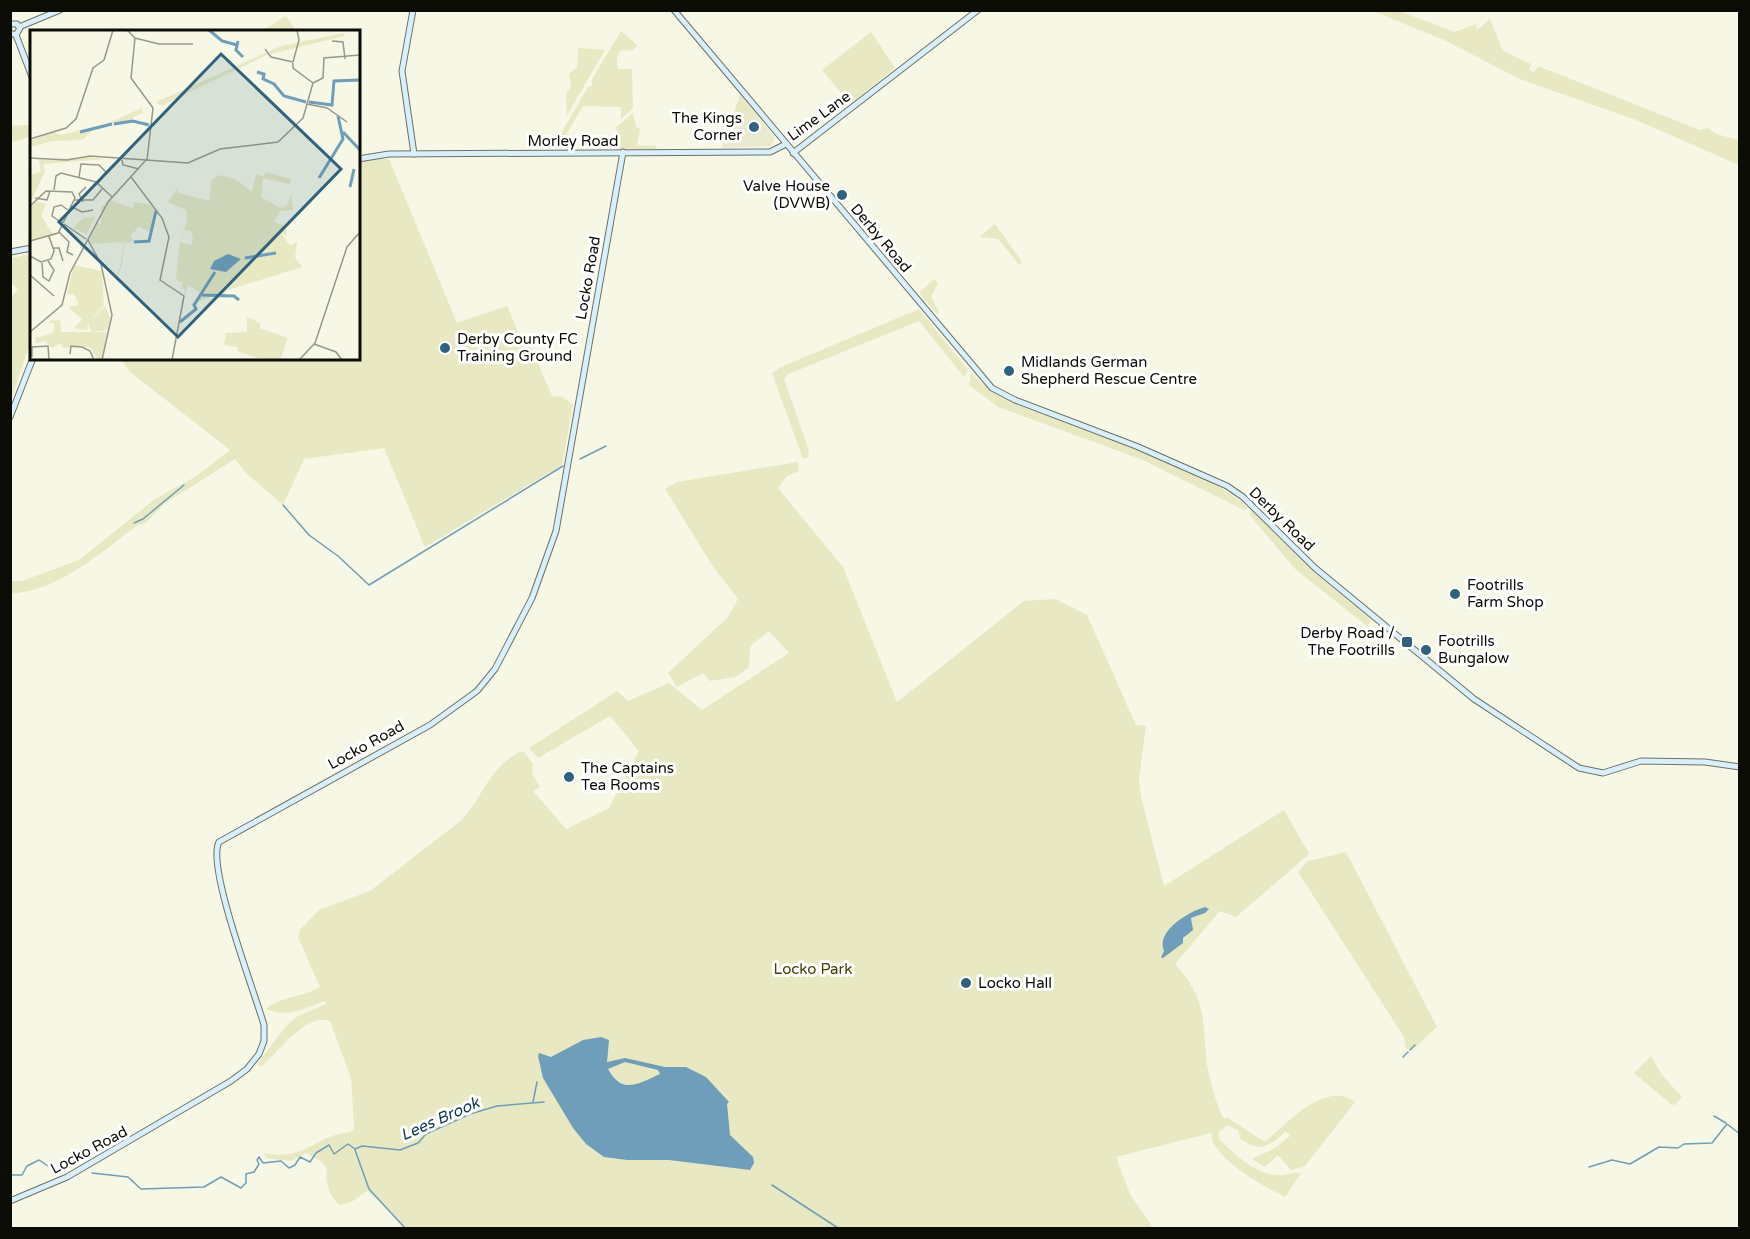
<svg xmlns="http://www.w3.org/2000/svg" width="1750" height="1239" font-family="'Varela Round',sans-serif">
<rect width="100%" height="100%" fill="#f6f7e5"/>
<path fill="#eaead1" d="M 740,95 L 774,136 L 774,141 L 771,146 L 722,148 Z"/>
<g fill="#e8e9c2">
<path d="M 1373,11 L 1399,11 L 1455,32 L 1476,24 L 1477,30 L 1490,19 L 1503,51 L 1531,64 L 1529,70 L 1534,72 L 1538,66 L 1700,130 L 1708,128 L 1716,134 L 1739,140 L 1739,165 L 1636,120 L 1520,79 L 1444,40 Z"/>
<path d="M 286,16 L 296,31 L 262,31 Z"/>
<path d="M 621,31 L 637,45 L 634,50 L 620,51 L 617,57 L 618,69 L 632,69 L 633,108 L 621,119 L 621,107 L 583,106 L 567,133 L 577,148 L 552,149 L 588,87 L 593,85 L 591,81 Z"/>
<path d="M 871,32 L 895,68 L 850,104 L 822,70 Z"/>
<path d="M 578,48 L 605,50 L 567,115 L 566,94 L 571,87 L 569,74 L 577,67 Z"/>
<path d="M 740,95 L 755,114 C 748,120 740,127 730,124 Z"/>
<path d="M 633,113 L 636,126 L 640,129 L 637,145 L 656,146 L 656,149 L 616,149 L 616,140 L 619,137 L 616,127 Z"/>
<path d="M 28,125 L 31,126 L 31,136 L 11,143 L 11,126 Z"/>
<path d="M 367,159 L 389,159 L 457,323 L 507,306 L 518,332 L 527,338 L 552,396 L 563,397 L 573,405 L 562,465 L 425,547 L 384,448 L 304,459 L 283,505 L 247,474 L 235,459 L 164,504 L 146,523 L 138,525 C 100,553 60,590 11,594 L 11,581 L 22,581 L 79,560 L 155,499 L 195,477 L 230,450 L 130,372 L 121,359 L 358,358 L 359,161 Z"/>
<path d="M 995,224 L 1022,262 L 1019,265 L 998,239 L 979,237 Z"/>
<path d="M 31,254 L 31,340 L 11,400 L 11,297 L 18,290 L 11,282 L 11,258 Z"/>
<path d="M 934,279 L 938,283 L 931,297 L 939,312 L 937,314 L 919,293 Z"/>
<path d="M 919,309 L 968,370 L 964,377 L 919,321 L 786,375 L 784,379 L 808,448 L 809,457 L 803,459 L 772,373 L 781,367 Z"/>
<path d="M 971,373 C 993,396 1019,405 1047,416 C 1104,438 1205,468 1248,508 L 1244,510 L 1143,460 L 998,407 L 969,385 Z"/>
<path d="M 798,462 L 799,471 L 787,476 L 778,488 L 843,567 L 897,702 L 1024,601 L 1055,599 L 1087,615 L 1136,725 L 1146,726 L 1139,778 L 1141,797 L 1164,886 L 1284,810 L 1309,854 L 1236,917 L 1220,911 L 1175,964 C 1208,1001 1202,1020 1207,1064 C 1210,1083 1216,1101 1223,1118 L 1228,1118 L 1265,1142 C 1285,1125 1326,1079 1355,1102 L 1305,1166 L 1291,1170 L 1278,1155 L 1265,1167 L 1252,1159 L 1275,1148 L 1290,1136 L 1286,1131 C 1270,1146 1259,1154 1240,1138 L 1239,1131 L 1228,1125 L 1219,1132 L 1219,1139 C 1233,1153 1256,1175 1277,1175 C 1285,1176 1293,1172 1301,1173 L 1285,1197 C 1264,1187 1211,1157 1211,1133 L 1116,1157 L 1130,1194 L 1153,1228 L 403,1228 L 391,1212 L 367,1191 L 353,1201 L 340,1205 C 330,1198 324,1180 327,1168 L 322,1162 L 306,1153 L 291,1161 L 267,1158 L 264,1153 C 306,1162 314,1135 351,1132 L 354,1128 L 351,1078 L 330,1021 C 306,1012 277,1054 261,1067 L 257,1064 L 287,1025 L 298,1016 L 326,1004 L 325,1001 C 305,1008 287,1018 266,1009 C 283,995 302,998 320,987 L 298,937 L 300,930 L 319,910 L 370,891 L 463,819 C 485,793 487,771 519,752 L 524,752 L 533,764 L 532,774 L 540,787 L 533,791 L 566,829 L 609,808 L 639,751 L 610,716 L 538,758 L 529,748 L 617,691 L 628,701 L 669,683 L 702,710 L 789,653 L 769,631 L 750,646 L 749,667 L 736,677 L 710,681 L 703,673 L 677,687 L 668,673 L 728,617 L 738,599 L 712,565 L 665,489 L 677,482 Z"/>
<path d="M 1252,511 L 1316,574 L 1372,620 L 1367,626 L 1295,569 L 1249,514 Z"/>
<path d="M 1346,852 L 1437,1027 L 1411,1051 L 1406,1048 L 1404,1037 L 1298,872 L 1308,861 Z"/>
<path d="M 1651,1056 L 1662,1075 L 1682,1097 L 1675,1105 L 1671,1104 L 1634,1073 Z"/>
</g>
<g fill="#6e9eba" fill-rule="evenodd">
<path d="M 1205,907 L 1209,909 L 1205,913 L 1191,918 L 1193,930 L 1183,938 L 1183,943 L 1163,958 L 1161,957 L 1164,951 C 1155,931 1190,911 1205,907 Z"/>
<path d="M 601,1037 L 609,1040 L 607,1062 L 625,1058 L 665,1067 L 686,1067 L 706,1077 L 729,1102 L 727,1104 L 730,1135 L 753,1157 L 754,1163 L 750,1170 L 669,1160 L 627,1160 L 604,1157 L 586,1144 L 573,1128 L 543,1078 L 538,1056 L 539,1053 L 551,1057 L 583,1040 ZM 625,1062 L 658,1070 L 660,1074 C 638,1084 622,1095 608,1069 Z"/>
</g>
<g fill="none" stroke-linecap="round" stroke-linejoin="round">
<g stroke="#6e9eba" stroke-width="1.5">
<path d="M 580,459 L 606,446"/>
<path d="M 283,505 L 309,535 L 338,556 L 369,585 L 563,466"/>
<path d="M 134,523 L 143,519 L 184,485"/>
<path d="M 1410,1050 L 1415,1045"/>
<path d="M 1403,1057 L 1408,1052"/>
<path d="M 533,1102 L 537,1082"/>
<path d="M 1714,1116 L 1726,1123"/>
<path d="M 355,1150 L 369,1189 L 405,1228"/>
<path d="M 1589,1167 L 1612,1160 L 1630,1164 L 1659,1147 L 1678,1148 L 1684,1144 L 1712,1143 L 1727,1124 L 1740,1134"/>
<path d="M 92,1173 L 128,1177 L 141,1189 L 204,1187 L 221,1177 L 241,1188 L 246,1183 L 246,1174 L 254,1172 L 259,1164 L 257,1160 L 259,1157 L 263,1163 L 281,1161 L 289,1168 L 295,1165 L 300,1157 L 310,1162 L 316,1153 L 329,1145 L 334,1154 L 348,1144 L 355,1149 L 362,1146 L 400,1150 L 418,1143 L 426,1134 L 470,1114 L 497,1106 L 544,1102"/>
<path d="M 10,1175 L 22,1175 L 27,1166 L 39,1160 L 60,1174"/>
<path d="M 772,1185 L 838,1228"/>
</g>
<g stroke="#6f7061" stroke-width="7">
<g id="secondary">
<path d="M 413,10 L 402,71 L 414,154"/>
<path d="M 674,10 L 992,388 L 1015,400 L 1136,446 L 1227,486 L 1243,497 L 1315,568 L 1474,699 L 1579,768 L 1603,773 L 1641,761 L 1705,762 L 1740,767"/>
<path d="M 10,24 L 17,24 L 20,28 L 16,35 L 10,33"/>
<path d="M 19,27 L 60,10"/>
<path d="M 16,35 L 32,77"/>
<path d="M 793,153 L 978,10"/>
<path d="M 358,159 L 389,154 L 770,152 L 786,144"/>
<path d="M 10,252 L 32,248"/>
<path d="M 10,417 L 33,358"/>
<path d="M 10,1201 L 67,1177 L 231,1081 L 247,1069 L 259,1054 L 264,1041 L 264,1025 C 255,993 206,866 219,842 L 430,725 L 477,691 L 495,669 L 532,598 L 556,531 L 623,152"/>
</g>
</g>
<use href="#secondary" stroke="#d8f0fe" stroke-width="5"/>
</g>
<g fill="#2f627f" stroke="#fff" stroke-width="2">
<circle cx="754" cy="127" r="6"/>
<circle cx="842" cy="195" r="6"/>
<circle cx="445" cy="348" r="6"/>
<circle cx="1009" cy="371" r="6"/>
<circle cx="1455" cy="594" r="6"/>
<rect x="1401" y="636" width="12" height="12" rx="3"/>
<circle cx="1426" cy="650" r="6"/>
<circle cx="569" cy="777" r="6"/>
<circle cx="966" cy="983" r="6"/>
</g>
<g text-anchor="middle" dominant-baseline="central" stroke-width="6" stroke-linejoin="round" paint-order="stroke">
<g font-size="15" fill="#0c0c06" stroke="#fff">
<text transform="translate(819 116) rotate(-36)">Lime Lane</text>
<text x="573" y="141">Morley Road</text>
<text transform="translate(881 238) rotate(50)">Derby Road</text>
<text transform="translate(588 278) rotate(-80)">Locko Road</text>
<text transform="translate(1282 519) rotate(44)">Derby Road</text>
<text transform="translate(366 745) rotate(-29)">Locko Road</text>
<text transform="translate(89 1150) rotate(-28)">Locko Road</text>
</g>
<g font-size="15" fill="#0c0c06" stroke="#fff" text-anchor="start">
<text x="742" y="118" text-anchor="end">The Kings<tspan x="742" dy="17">Corner</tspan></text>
<text x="830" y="186" text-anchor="end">Valve House<tspan x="830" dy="17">(DVWB)</tspan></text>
<text x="457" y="339">Derby County FC<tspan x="457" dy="17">Training Ground</tspan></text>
<text x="1021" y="362">Midlands German<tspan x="1021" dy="17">Shepherd Rescue Centre</tspan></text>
<text x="1467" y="585">Footrills<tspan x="1467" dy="17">Farm Shop</tspan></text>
<text x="1395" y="633" text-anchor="end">Derby Road /<tspan x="1395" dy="17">The Footrills</tspan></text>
<text x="1438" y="641">Footrills<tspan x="1438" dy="17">Bungalow</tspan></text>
<text x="581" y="768">The Captains<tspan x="581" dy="17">Tea Rooms</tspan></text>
<text x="978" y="983">Locko Hall</text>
</g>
<g font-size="15" fill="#434203" stroke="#fff">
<text x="813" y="969">Locko Park</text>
</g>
<g font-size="16" font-style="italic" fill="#123a50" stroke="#fff">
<text transform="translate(440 1119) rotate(-24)">Lees Brook</text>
</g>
</g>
<g transform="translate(30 30)">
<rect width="330" height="330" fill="#f6f7e5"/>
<path d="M 314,3 L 314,6 L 237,25 L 131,76 L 126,72 L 251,16 ZM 112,78 L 113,83 L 103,87 L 103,93 L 90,92 L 61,101 L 53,110 L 22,111 L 0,117 L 0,111 L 23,102 L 31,105 L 78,93 ZM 58,127 L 76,129 L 13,134 L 15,142 L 0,173 L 0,145 L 11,142 L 9,130 ZM 236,142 L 261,149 L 260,154 L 233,148 L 231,167 L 250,178 L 256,177 L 261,165 L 263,180 L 250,181 L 244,192 L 256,196 L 257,207 L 252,203 L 260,216 L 267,212 L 265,227 L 272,237 L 195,261 L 195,268 L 179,267 L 164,274 L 170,263 L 158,255 L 155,266 L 154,258 L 151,260 L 153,253 L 146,250 L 150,212 L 161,215 L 163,209 L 161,201 L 155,200 L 150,211 L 157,191 L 156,180 L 138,172 L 147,159 L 148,163 L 179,171 L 182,150 L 189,145 L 205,149 L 222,162 L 226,144 L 233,146 ZM 80,170 L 102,178 L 105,172 L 121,175 L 126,181 L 121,202 L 108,197 L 101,206 L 104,212 L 95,213 L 91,238 L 78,266 L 90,237 L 94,212 L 62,214 L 59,210 L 67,194 L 71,194 L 71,175 L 76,176 ZM 4,171 L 16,174 L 11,186 L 23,204 L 19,207 L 23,219 L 17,207 L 0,211 L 0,178 ZM 65,187 L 57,204 L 43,198 L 53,188 ZM 44,235 L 72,241 L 74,275 L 58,293 L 75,276 L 80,288 L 78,300 L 62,302 L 58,293 L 57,300 L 44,298 L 52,289 L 38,277 L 49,275 L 44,264 L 37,264 ZM 27,287 L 23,291 L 30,290 L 31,302 L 75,302 L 78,304 L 72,330 L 67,330 L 61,317 L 33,318 L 31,313 L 22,318 L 15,311 L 6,313 L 5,308 L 27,302 L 21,303 L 25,300 L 24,293 L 18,293 ZM 217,287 L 230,293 L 230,298 L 258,308 L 250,330 L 233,330 L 207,321 L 208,317 L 194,315 L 196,303 L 217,302 Z" fill="#e8e9c2"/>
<path d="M 198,224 L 211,229 L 196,242 L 180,239 L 184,231 Z" fill="#6e9eba"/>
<path fill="none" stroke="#6e9eba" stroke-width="3" d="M 179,0 L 192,11 L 207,15M 208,11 L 206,20 L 213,27M 227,42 L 234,44 L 233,49 L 244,54 L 254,66 L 276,72M 279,72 L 302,75 L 304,51 L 330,50M 84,94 L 103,91 L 119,95M 50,102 L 82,94M 313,102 L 330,120M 289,148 L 313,109 L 308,86M 320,157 L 324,139M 104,212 L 119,211 L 126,181M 215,228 L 246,223M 172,265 L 204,266 L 209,270M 150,292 L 166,279 L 164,275 L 185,242"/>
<path fill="none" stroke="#98998c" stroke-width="1.5" d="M 97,0 L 105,8 L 129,14 L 163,14M 105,8 L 101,48 L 123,78 L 117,130M 302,11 L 313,12 L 315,29M 235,19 L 241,27 L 263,32M 263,32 L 269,10 L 267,0M 263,33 L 263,38 L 283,53M 283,53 L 293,48 L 294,28 L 330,25M 277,74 L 297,78 L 317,92M 0,109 L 36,98 L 46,89 L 63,38 L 74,30 L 83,0M 0,128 L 37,130 L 60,126 L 158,133 L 190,119 L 248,112 L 273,88 L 283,53M 92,130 L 93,135 L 109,139M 49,147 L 51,134 L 69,135 L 76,142 L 68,153M 101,147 L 132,188 L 139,207 L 130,250 L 154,266 L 142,330M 24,160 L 26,146 L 31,143 L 66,152 L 82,167M 5,168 L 17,170 L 20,161M 44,170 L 63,170 L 72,159M 53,172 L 49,164 L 56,157M 0,176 L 16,161 L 42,162 L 45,168 L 33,193M 40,176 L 52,182 L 63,180M 32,193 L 22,186 L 24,177 L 31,175 L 38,180M 34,194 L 56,209M 29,202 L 39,212 L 37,222 L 43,225M 58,210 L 71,234 L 82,285 L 72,330M 0,211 L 28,203 L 33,194M 23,218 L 29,218 L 33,231M 0,226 L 11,232 L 21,229 L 24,221 L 19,206M 12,233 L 13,247 L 19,251 L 24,240 L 18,231M 0,245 L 24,266M 0,302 L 32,275 L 40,243 L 78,172 L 116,130M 284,314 L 306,322 L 312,330M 40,324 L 41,316 L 52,317 L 60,321 L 64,330M 2,327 L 2,317 L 18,316 L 19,330M 269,330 L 285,313 L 317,217 L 330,202"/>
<path fill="#2f627f" fill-opacity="0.15" stroke="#2f627f" stroke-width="3" d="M 191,24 L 311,139 L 148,307 L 29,192 Z"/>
<rect width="330" height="330" fill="none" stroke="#0c0c06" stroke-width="3"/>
</g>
<rect width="1750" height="1239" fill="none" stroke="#0c0c06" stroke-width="24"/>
</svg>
